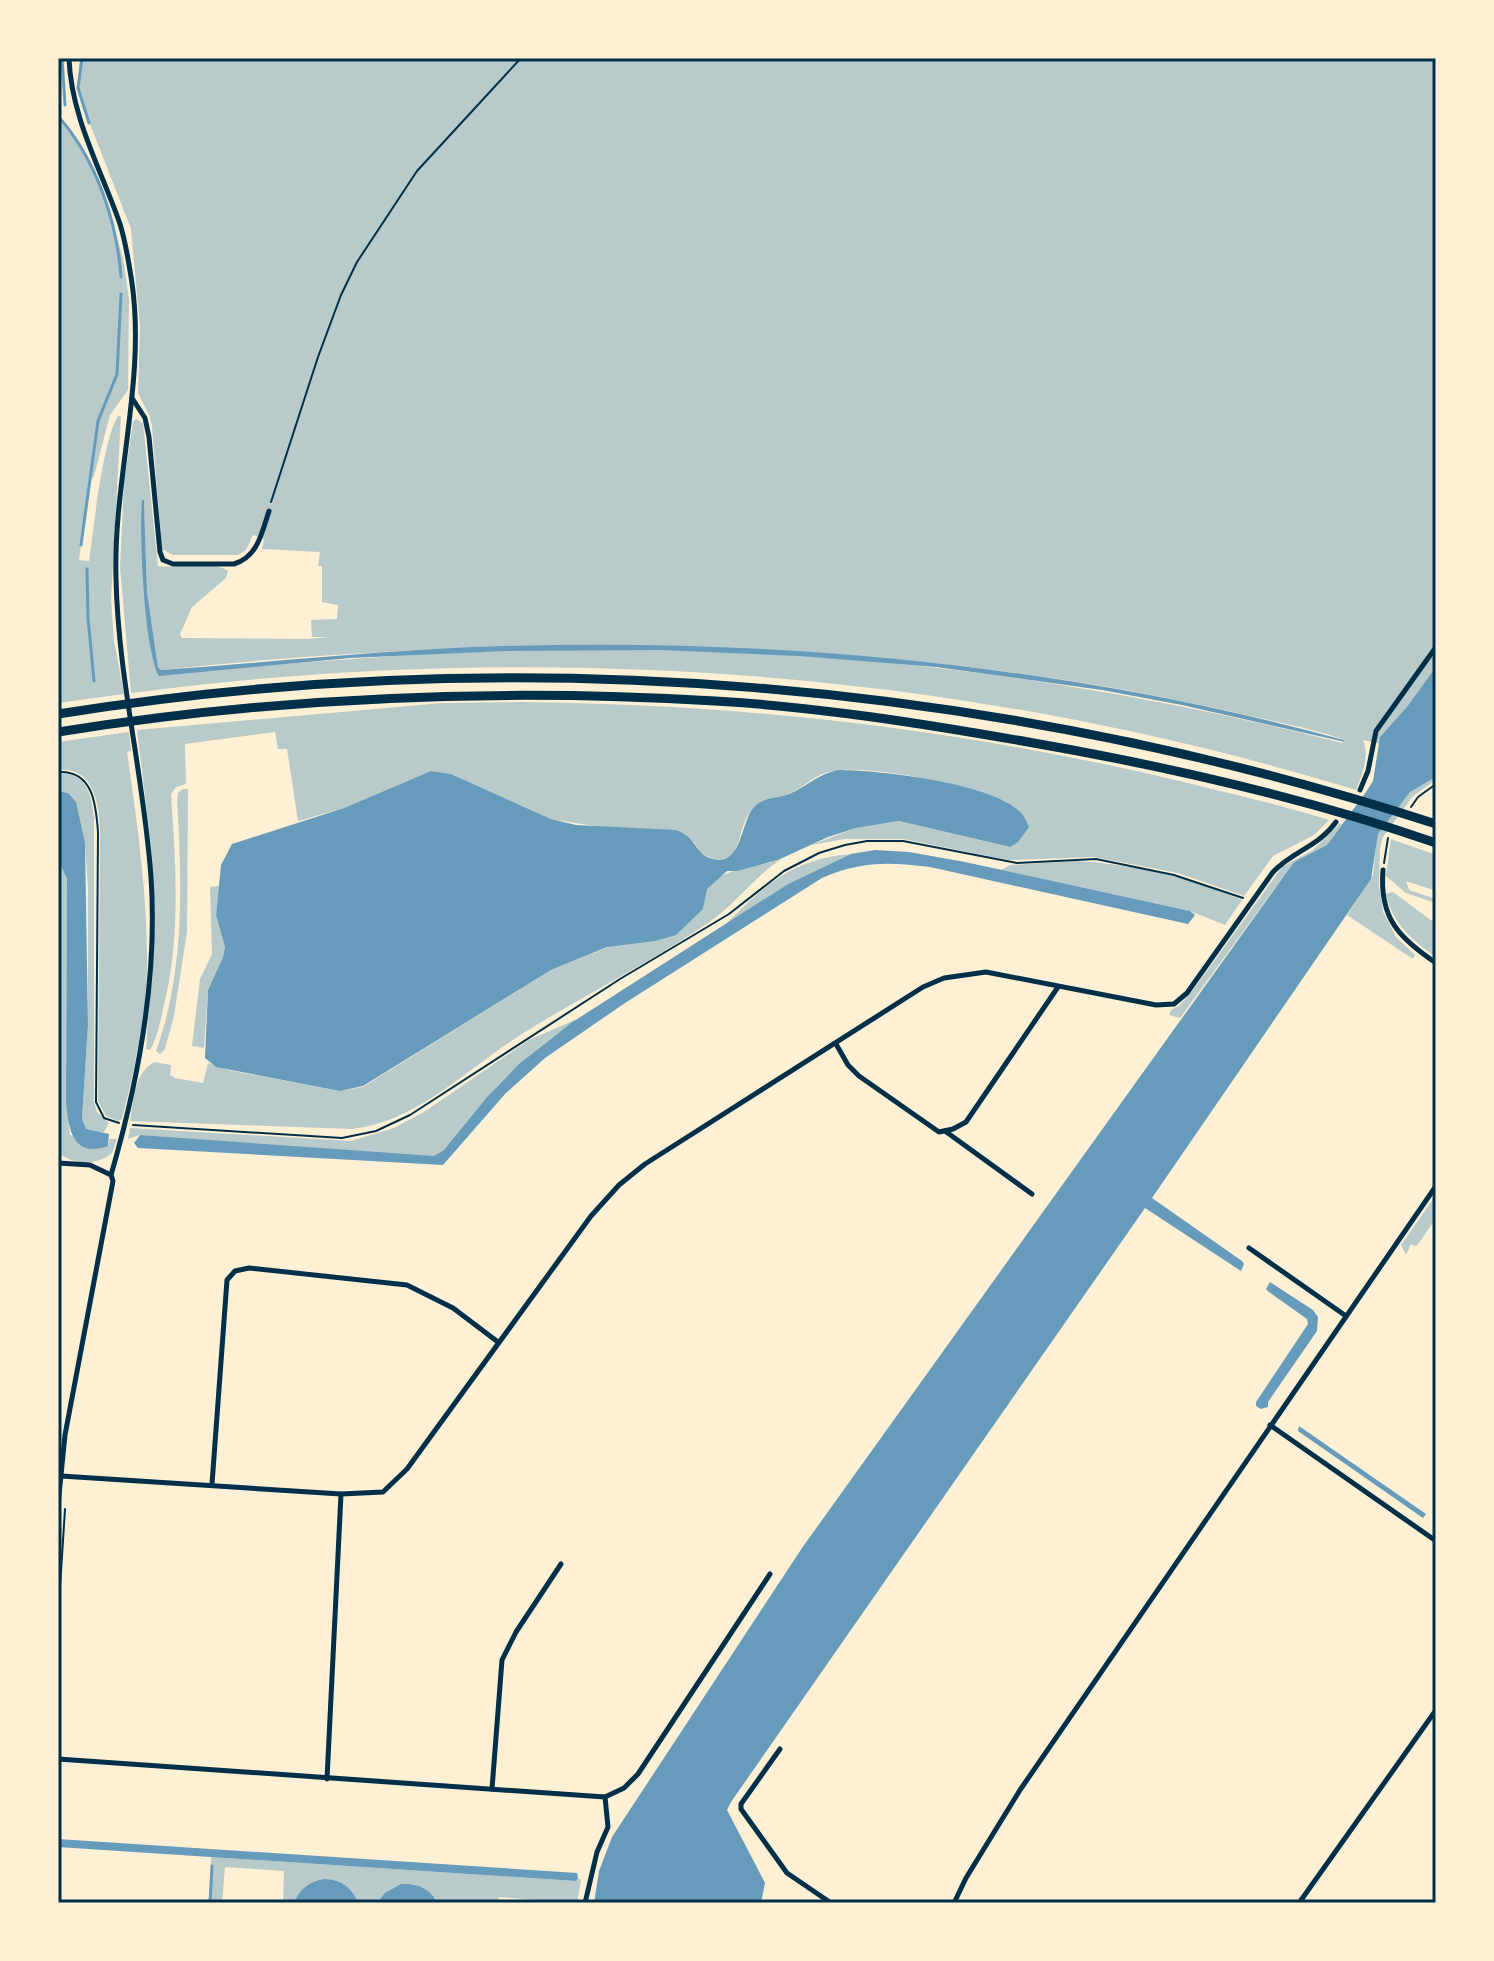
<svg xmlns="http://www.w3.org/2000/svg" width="1494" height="1961" font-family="'Zilla Slab',serif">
<rect width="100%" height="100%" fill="#fdf0d5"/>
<g fill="#b9caca" fill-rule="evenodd">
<path d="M 80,58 L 1436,58 L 1436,756 L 1363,740 C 1370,756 1362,775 1356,790 C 962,669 539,639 131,693 L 120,567 L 124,483 L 133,422 L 136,419 L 143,423 L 158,566 C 179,569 211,559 228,571 L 226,578 L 192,607 L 180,634 L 182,638 L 306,639 L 331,637 L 312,637 L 311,620 L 337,619 L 338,605 L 322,602 L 322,566 L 318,566 L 320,552 L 262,549 L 264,539 L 253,535 L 246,550 L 238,555 L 173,555 L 162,549 L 152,427 L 150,417 L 138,393 L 140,326 L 131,229 L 83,106 L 78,88 ZM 144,501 L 147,592 L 158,667 L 161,670 C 471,637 783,635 1091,684 C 1145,693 1198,704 1251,716 C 1282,723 1315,729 1345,740 L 1342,743 C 1084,677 818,644 551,650 C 462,651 374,657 285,664 C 257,666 229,668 201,670 C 187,672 173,676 159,675 C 151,662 150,642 149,626 C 144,584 141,543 144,501 Z"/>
<path d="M 58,117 L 88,157 L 97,176 L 123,258 L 129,299 L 128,390 L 110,415 L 94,476 L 89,482 L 79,560 L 89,561 C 94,528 102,442 118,416 L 121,416 L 111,599 L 114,641 L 124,694 L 58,703 Z"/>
<path d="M 520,702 C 745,704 969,730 1188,783 C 1235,795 1283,805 1329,820 L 1314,835 L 1273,856 L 1244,896 L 1178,873 L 1094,857 L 1008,860 L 903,839 L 845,839 L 811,845 L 856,828 L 899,821 L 1009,847 L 1007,802 C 970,787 856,758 820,775 C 811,779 803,787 794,791 C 781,799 761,802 750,813 C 737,827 743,861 717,859 C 705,858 700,852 694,842 L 551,819 L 451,774 L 431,771 L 344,808 L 298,821 L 287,749 L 278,749 L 275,732 L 185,744 L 186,784 L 176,787 L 171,794 C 176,866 181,939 163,1009 C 160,1023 157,1038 150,1050 L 146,1049 L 155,918 L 151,845 L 137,730 L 442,703 Z"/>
<path d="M 129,732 L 131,751 L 127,752 C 137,821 147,891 147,961 C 147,1014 135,1067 122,1119 L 118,1121 L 106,1116 L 98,1101 L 100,832 C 99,803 94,767 58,770 L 58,742 Z"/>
<path d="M 58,774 C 86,772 91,793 94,817 L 94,1102 L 97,1112 L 109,1123 L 104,1132 L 92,1132 L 85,1129 L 82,1119 L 88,1025 L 88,888 L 85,843 L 68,793 L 58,791 Z"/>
<path d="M 1436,777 L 1436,780 L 1413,796 L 1383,837 L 1380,848 L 1379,885 L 1383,912 L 1396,937 L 1415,955 L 1413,959 L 1347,915 L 1373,875 L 1377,835 L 1410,792 Z"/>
<path d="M 183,789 L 188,789 L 187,932 L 174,1016 L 165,1049 L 160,1054 L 156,1051 C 185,971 182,883 177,800 L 178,793 Z"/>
<path d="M 1340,823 L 1342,824 L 1327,845 L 1294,862 L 1180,1018 L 1169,1015 L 1171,1010 L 1179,1006 L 1194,989 L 1282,867 L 1313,850 Z"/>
<path d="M 1391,839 L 1436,855 L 1436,891 L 1406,881 L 1409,890 L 1436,899 L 1436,903 L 1406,893 L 1386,876 Z"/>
<path d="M 851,854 L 788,884 L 725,925 C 765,885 792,859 851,854 Z"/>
<path d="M 58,859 L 67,879 L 66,1101 L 70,1135 L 108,1146 L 110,1139 L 117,1139 L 112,1153 C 96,1166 75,1165 58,1153 Z"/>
<path d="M 781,859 C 754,877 735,905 708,923 C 649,963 585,995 525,1032 C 470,1066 418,1122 352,1129 L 130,1121 C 134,1099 134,1074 154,1062 L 171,1065 L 170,1075 L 175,1078 L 203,1083 L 208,1063 L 228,1070 L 340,1091 L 363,1087 L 551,970 L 703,909 C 704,903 704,895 706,890 C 716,868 759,868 781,859 Z"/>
<path d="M 1076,861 C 1131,864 1191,877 1242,900 L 1225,925 L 1190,911 L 1001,870 L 1010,865 Z"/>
<path d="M 219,886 L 216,915 L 225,947 L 223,957 L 208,990 L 204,1048 L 192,1046 L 200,979 L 212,954 L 210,887 Z"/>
<path d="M 1393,892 L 1436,924 L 1436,957 C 1412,940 1393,925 1386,894 Z"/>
<path d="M 577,1019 C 550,1039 523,1059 500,1083 C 483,1100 453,1148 434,1157 L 140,1135 L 128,1139 L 130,1128 L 351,1141 L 394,1128 L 424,1112 L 529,1040 Z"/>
<path d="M 1436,1195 L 1436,1218 L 1419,1243 L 1416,1246 L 1411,1244 L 1406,1255 L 1401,1245 Z"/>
<path d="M 211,1857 L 576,1881 L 578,1878 L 581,1880 L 577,1903 L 499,1897 L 498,1903 L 438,1903 L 435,1897 L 381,1898 L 377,1903 L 358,1903 L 343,1884 C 318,1882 307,1877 294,1903 L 283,1903 L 284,1871 L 225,1867 L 222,1903 L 210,1903 Z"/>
</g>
<g fill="#669bbc">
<path d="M 142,500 L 144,500 L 147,592 L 158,667 L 161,670 C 276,662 390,649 505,646 C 788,638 1072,666 1344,740 L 1345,742 L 1182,705 L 1102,690 L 936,667 L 799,656 L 661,650 L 506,651 L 350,658 L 159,676 C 144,650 139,533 142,500 Z"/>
<path d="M 1436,667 L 1436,777 L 1410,792 L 1378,834 L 1371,879 L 1152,1198 L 1242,1261 L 1244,1264 L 1241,1271 L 1145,1208 L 731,1802 L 727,1810 L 765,1883 L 761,1903 L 594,1903 L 599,1871 L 612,1837 L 802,1548 L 1294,862 L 1327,845 L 1366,792 L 1373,781 L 1380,737 L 1407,707 Z"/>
<path d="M 838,770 C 879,770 990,783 1019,811 C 1024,815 1026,821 1029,827 L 1018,842 L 1010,847 L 899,821 L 856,828 L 828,837 L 778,860 L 737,871 L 727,871 L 707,889 L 703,909 L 676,935 L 655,941 L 607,947 L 551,970 L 363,1086 L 340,1091 L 319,1087 L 216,1067 L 205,1058 L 208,990 L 223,957 L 225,947 L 216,915 L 221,865 L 232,844 L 344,808 L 431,771 L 451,774 L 551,819 L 576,825 L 676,830 C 698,838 695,855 713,859 C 743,866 740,821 755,806 C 764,797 777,799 789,794 C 808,786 816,775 838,770 Z"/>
<path d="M 58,791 L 68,793 L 76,802 L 85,843 L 88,1025 L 82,1119 L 86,1129 L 109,1134 L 108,1146 C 72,1159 68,1127 66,1101 L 67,879 L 58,859 Z"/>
<path d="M 875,850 L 909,852 L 965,862 L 1190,911 L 1195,915 L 1188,924 L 930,867 C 889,862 861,861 822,878 L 625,1003 L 545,1058 L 505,1094 L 443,1165 L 138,1148 L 134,1143 L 140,1135 L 434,1156 L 444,1150 L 488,1096 L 519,1064 L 571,1023 L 788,884 L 851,854 Z"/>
<path d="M 1270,1282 L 1313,1310 L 1318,1317 L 1317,1331 L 1268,1402 L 1268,1407 L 1261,1409 L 1256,1406 L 1256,1402 L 1308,1324 L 1307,1319 L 1269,1292 L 1266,1289 Z"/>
<path d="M 1299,1426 L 1426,1514 L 1423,1518 L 1298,1431 Z"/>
<path d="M 58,1839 L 577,1873 L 578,1878 L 576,1881 L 58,1847 Z"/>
<path d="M 325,1879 C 342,1880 352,1888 358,1903 L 294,1903 C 300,1888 310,1881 325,1879 Z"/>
<path d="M 401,1884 C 418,1883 430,1889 438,1903 L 377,1903 L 385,1893 Z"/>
</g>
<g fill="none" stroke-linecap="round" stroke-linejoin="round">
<g stroke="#669bbc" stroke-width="3">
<path d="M 62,58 L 65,105"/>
<path d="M 82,58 L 78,88 L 89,123"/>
<path d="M 58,116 C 96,159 117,221 121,277"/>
<path d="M 81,545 L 98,421 L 117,374 L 121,294"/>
<path d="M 87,569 L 88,618 L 94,681"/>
<path d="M 210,1903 L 212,1866"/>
</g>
<g stroke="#003049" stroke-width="2">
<path d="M 271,502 L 318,357 L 341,295 L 357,262 L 417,171 L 521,58"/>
<path d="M 58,772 C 93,770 96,804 98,832 L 96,1102 L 104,1118 L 119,1123"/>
<path d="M 1411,807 L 1418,797 L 1436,784"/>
<path d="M 1384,863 L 1388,838"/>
<path d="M 133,1125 L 342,1138 L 376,1131 L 410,1115 L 620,979 L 729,914 L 784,871 L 819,853 L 845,845 L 867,841 L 903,841 L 1017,863 L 1096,859 L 1174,875 L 1243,898"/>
<path d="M 58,1619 L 65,1509"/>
</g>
<g stroke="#003049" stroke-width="5">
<path d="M 132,398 L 145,418 L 149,437 L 160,552 L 163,560 L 173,564 L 234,564 C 258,557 262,532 269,511"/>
<path d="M 1360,790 L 1368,771 L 1376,731 L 1436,647"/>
<path d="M 1383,870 C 1379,918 1399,938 1436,963"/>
<path d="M 836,1044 L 848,1065 L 859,1076 L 939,1132 L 953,1129 L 966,1122 L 1058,987"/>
<path d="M 945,1131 L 1032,1194"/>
<path d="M 58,1163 L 90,1165 L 111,1175"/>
<path d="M 1249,1248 L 1346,1316"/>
<path d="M 1270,1425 L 1436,1541"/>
<path d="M 61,1476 L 341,1494 L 383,1492 L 407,1469 L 591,1216 L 619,1185 L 645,1164 L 923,987 L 944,978 L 986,972 L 1156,1005 L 1174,1004 L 1187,993 L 1273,872 C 1294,850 1317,848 1336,822"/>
<path d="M 212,1484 L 227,1280 L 235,1271 L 249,1268 L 407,1285 L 453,1308 L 498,1342"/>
<path d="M 58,1505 L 65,1435 L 113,1181 L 111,1175 C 139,1079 158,978 151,877 C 144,777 118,678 116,578 C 113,480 146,381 132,283 C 129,264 126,243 120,224 C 101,169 71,117 69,58"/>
<path d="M 780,1749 L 741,1804 L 741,1809 L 787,1873 L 831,1903"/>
<path d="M 58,1759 L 605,1797 L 624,1788 L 638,1774 L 770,1574"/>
<path d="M 327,1779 L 341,1494"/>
<path d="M 492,1789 L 502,1660 L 516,1632 L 561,1564"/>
<path d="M 585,1903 L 597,1852 L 608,1827 L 605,1797"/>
<path d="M 954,1903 L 966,1878 L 1020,1790 L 1436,1186"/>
<path d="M 1299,1903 L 1436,1710"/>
</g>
<g stroke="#003049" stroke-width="9">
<path d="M 58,714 C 517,640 995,681 1436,824"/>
<path d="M 58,732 C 276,697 495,688 715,701 C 820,707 925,724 1028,742 C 1166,766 1303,797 1436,843"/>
</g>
</g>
<rect width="1494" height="1961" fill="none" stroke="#fdf0d5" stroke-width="120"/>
<rect x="60" y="60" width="1374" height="1841" fill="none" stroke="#003049" stroke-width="3"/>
</svg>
